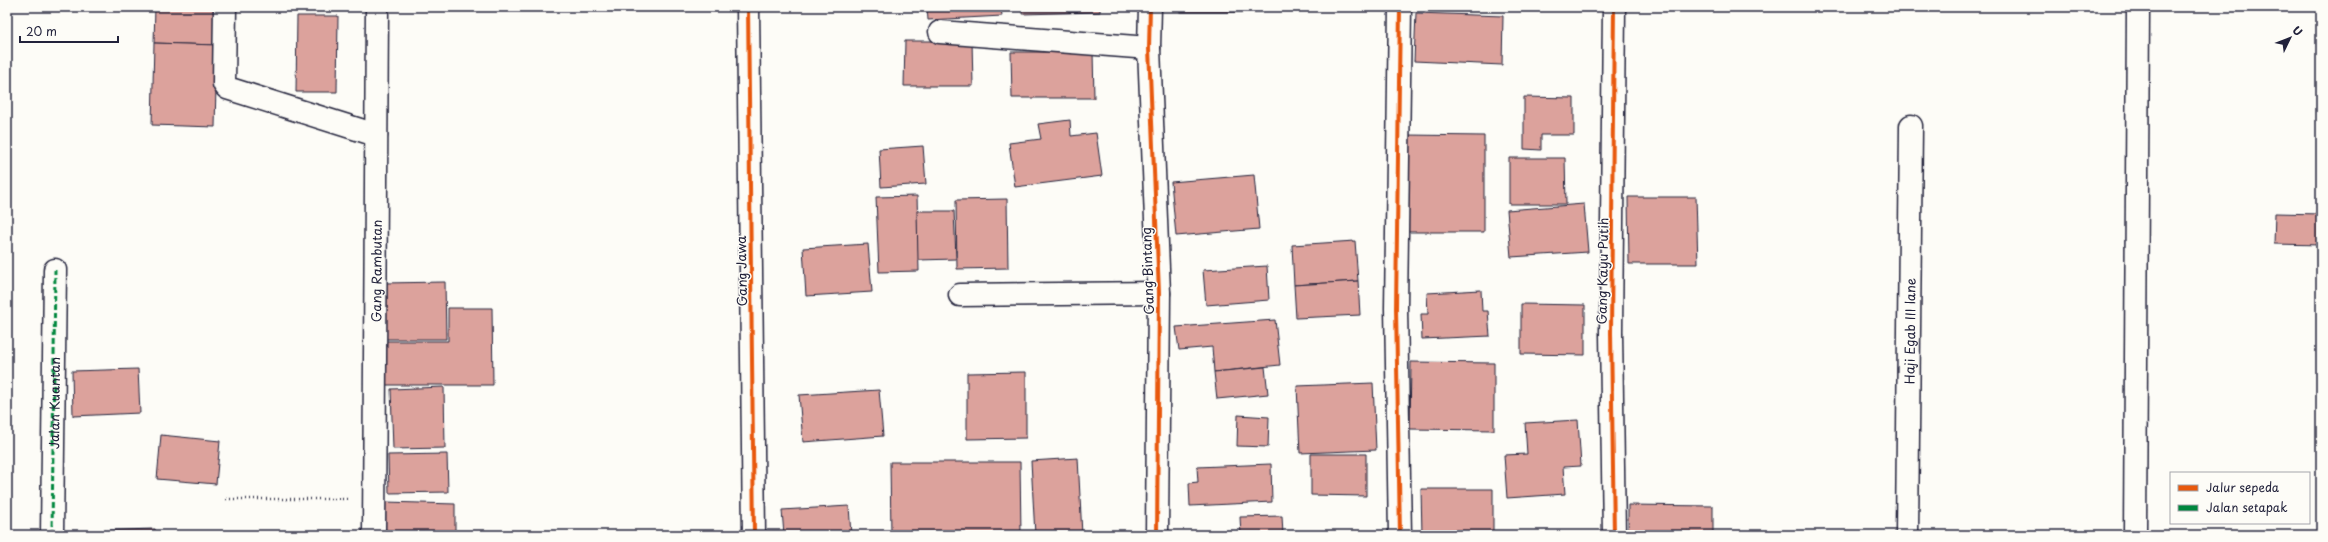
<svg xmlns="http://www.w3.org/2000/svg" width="2328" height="542" font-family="'Playpen Sans',sans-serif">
<rect width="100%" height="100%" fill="#fdfcf7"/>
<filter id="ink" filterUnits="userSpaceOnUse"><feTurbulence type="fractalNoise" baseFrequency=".025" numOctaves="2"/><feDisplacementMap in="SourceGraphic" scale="8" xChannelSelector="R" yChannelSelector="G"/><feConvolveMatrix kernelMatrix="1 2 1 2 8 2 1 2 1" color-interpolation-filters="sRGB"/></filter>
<g filter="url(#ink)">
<g fill="#dca29c" stroke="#22223b">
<path d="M 155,7 L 218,7 L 217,45 L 154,43 Z"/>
<path d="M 927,7 L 1001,7 L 1002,16 L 928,20 Z"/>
<path d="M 1022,7 L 1100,7 L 1100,12 L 1022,14 Z"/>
<rect x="1180" y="7" width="82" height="5"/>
<path d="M 1416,13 L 1503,16 L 1502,65 L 1414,61 Z"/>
<path d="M 297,16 L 338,16 L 337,92 L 296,92 Z"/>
<path d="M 905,41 L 972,41 L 973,86 L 904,86 Z"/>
<path d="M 154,43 L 217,45 L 215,127 L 152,125 Z"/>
<path d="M 1011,52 L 1093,52 L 1094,98 L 1012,98 Z"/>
<path d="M 1524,97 L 1574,98 L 1574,135 L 1541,135 L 1541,150 L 1524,149 Z"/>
<path d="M 1070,120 L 1071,136 L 1096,133 L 1102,176 L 1015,187 L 1009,143 L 1041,139 L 1038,124 Z"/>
<path d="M 1407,135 L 1484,136 L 1484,232 L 1407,232 Z"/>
<path d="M 923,146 L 926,184 L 881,187 L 879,149 Z"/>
<path d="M 1509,158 L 1565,158 L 1566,204 L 1509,204 Z"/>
<path d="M 1254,175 L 1259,229 L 1176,236 L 1171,182 Z"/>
<path d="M 917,196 L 919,271 L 879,272 L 876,197 Z"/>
<path d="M 1628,197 L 1696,197 L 1698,264 L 1629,264 Z"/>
<path d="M 1007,199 L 1008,268 L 957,269 L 956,200 Z"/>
<path d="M 1584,204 L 1588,252 L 1511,257 L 1507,210 Z"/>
<path d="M 917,211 L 954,211 L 956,259 L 918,260 Z"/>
<path d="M 2275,213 L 2321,214 L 2321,245 L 2274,244 Z"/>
<path d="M 1355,241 L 1358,281 L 1294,285 L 1292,245 Z"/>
<path d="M 868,244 L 872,292 L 806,296 L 803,248 Z"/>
<path d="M 1267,266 L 1269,300 L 1206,305 L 1203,270 Z"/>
<path d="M 1358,281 L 1360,315 L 1296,318 L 1294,285 Z"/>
<path d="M 445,282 L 446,339 L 385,339 L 384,283 Z"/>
<path d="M 1481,290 L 1482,311 L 1488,311 L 1490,336 L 1422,339 L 1421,314 L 1428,314 L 1427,293 Z"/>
<path d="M 1521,304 L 1585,305 L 1585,355 L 1521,354 Z"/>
<path d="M 448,308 L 492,308 L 493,385 L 386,385 L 385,341 L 448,341 Z"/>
<path d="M 1275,320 L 1280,365 L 1214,372 L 1212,347 L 1179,350 L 1176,327 Z"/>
<path d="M 1411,362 L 1494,363 L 1494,430 L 1410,429 Z"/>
<path d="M 1265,367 L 1268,394 L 1217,399 L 1214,372 Z"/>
<path d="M 138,369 L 140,413 L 73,416 L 72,371 Z"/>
<path d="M 1026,372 L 1026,438 L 967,439 L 967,373 Z"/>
<path d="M 1373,383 L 1376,450 L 1300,453 L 1297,386 Z"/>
<path d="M 444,387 L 445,448 L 393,449 L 391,389 Z"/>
<path d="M 879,390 L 883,436 L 803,442 L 799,395 Z"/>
<path d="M 1238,415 L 1269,417 L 1268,447 L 1237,446 Z"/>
<path d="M 1578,420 L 1581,466 L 1563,467 L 1565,494 L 1507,498 L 1504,455 L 1527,454 L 1525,423 Z"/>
<path d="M 161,435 L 220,441 L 216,484 L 157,479 Z"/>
<path d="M 447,454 L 448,492 L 389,493 L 388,455 Z"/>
<path d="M 1311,454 L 1366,454 L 1366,496 L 1311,495 Z"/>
<path d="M 1078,458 L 1082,535 L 1035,535 L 1031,461 Z"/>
<path d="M 890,462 L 1020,462 L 1021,535 L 891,535 Z"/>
<path d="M 1271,464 L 1272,502 L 1190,506 L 1189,483 L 1198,482 L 1197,467 Z"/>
<path d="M 1421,489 L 1493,489 L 1493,535 L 1422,535 Z"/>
<path d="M 385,502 L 455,504 L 455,535 L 385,535 Z"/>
<path d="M 1628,505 L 1713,506 L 1713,535 L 1628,535 Z"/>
<path d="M 849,506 L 851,535 L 784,535 L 782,510 Z"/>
<path d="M 1282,516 L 1283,535 L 1241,535 L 1240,517 Z"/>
<path d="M 155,529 L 156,535 L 90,535 L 90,531 Z"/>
</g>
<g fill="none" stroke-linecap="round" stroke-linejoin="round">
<g stroke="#22223b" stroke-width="25">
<g id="minor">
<path d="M 225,7 L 224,84 L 227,88 L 376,135"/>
<path d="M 748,7 L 754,535"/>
<path d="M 1150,7 L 1149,48 L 1159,293 L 1157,535"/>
<path d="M 940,32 L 1149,48"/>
<path d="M 960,295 L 1159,293"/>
<path id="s1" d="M 52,535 L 55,270"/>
<path id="s2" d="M 374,535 L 377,7"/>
<path d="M 1400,535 L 1396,308 L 1400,7"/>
<path d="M 1614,535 L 1611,333 L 1614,7"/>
<path id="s3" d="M 1907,535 L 1911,126"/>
<path d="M 2135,535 L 2138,7"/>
</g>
</g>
<path stroke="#22223b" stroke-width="2.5" stroke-dasharray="1 3" stroke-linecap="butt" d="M 226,499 L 347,499"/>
<use href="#minor" stroke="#fdfcf7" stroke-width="22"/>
<path stroke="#00873e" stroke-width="3" stroke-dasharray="6 3" stroke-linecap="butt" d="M 52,535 L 55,270"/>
<g stroke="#fdfcf7" stroke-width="6">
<g id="cycleway">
<path d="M 748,7 L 754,535"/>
<path d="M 1150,7 L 1149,48 L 1159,293 L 1157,535"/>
<path d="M 1400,535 L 1396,308 L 1400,7"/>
<path d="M 1614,535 L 1611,333 L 1614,7"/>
</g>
</g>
<use href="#cycleway" stroke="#e8590c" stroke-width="4"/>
</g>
</g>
<g text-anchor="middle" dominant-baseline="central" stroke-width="3" stroke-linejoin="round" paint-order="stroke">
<g font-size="13" fill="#22223b" stroke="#fdfcf7">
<text stroke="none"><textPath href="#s2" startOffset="264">Gang Rambutan</textPath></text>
<text transform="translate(741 271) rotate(-91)">Gang Jawa</text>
<text transform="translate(1147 271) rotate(-92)">Gang Bintang</text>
<text transform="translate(1602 271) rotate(-89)">Gang Kayu Putih</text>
<text stroke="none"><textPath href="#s3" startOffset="204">Haji Egab III lane</textPath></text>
<text stroke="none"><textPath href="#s1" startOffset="132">Jalan Kuantan</textPath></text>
</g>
</g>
<rect width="2328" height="542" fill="none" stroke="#fdfcf7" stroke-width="24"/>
<rect x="12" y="12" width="2304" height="518" fill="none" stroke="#22223b" stroke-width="1.5" filter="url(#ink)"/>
<rect x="2170" y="472" width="140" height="52" fill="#fdfcf7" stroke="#a5a5ac"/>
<rect x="2178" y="485" width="20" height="6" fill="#e8590c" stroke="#a5a5ac"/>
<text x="2206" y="492" font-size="12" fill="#22223b">Jalur sepeda</text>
<rect x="2178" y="505" width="20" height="6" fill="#00873e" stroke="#a5a5ac"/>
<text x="2206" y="512" font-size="12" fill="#22223b">Jalan setapak</text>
<g transform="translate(2290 38) rotate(47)" stroke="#fdfcf7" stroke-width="3" paint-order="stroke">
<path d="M0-3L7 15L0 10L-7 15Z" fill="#22223b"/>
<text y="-6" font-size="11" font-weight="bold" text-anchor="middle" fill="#22223b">U</text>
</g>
<path d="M20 36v6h98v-6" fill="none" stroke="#22223b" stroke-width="2"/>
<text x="26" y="36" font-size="12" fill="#22223b" stroke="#fdfcf7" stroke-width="3" paint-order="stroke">20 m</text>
</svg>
